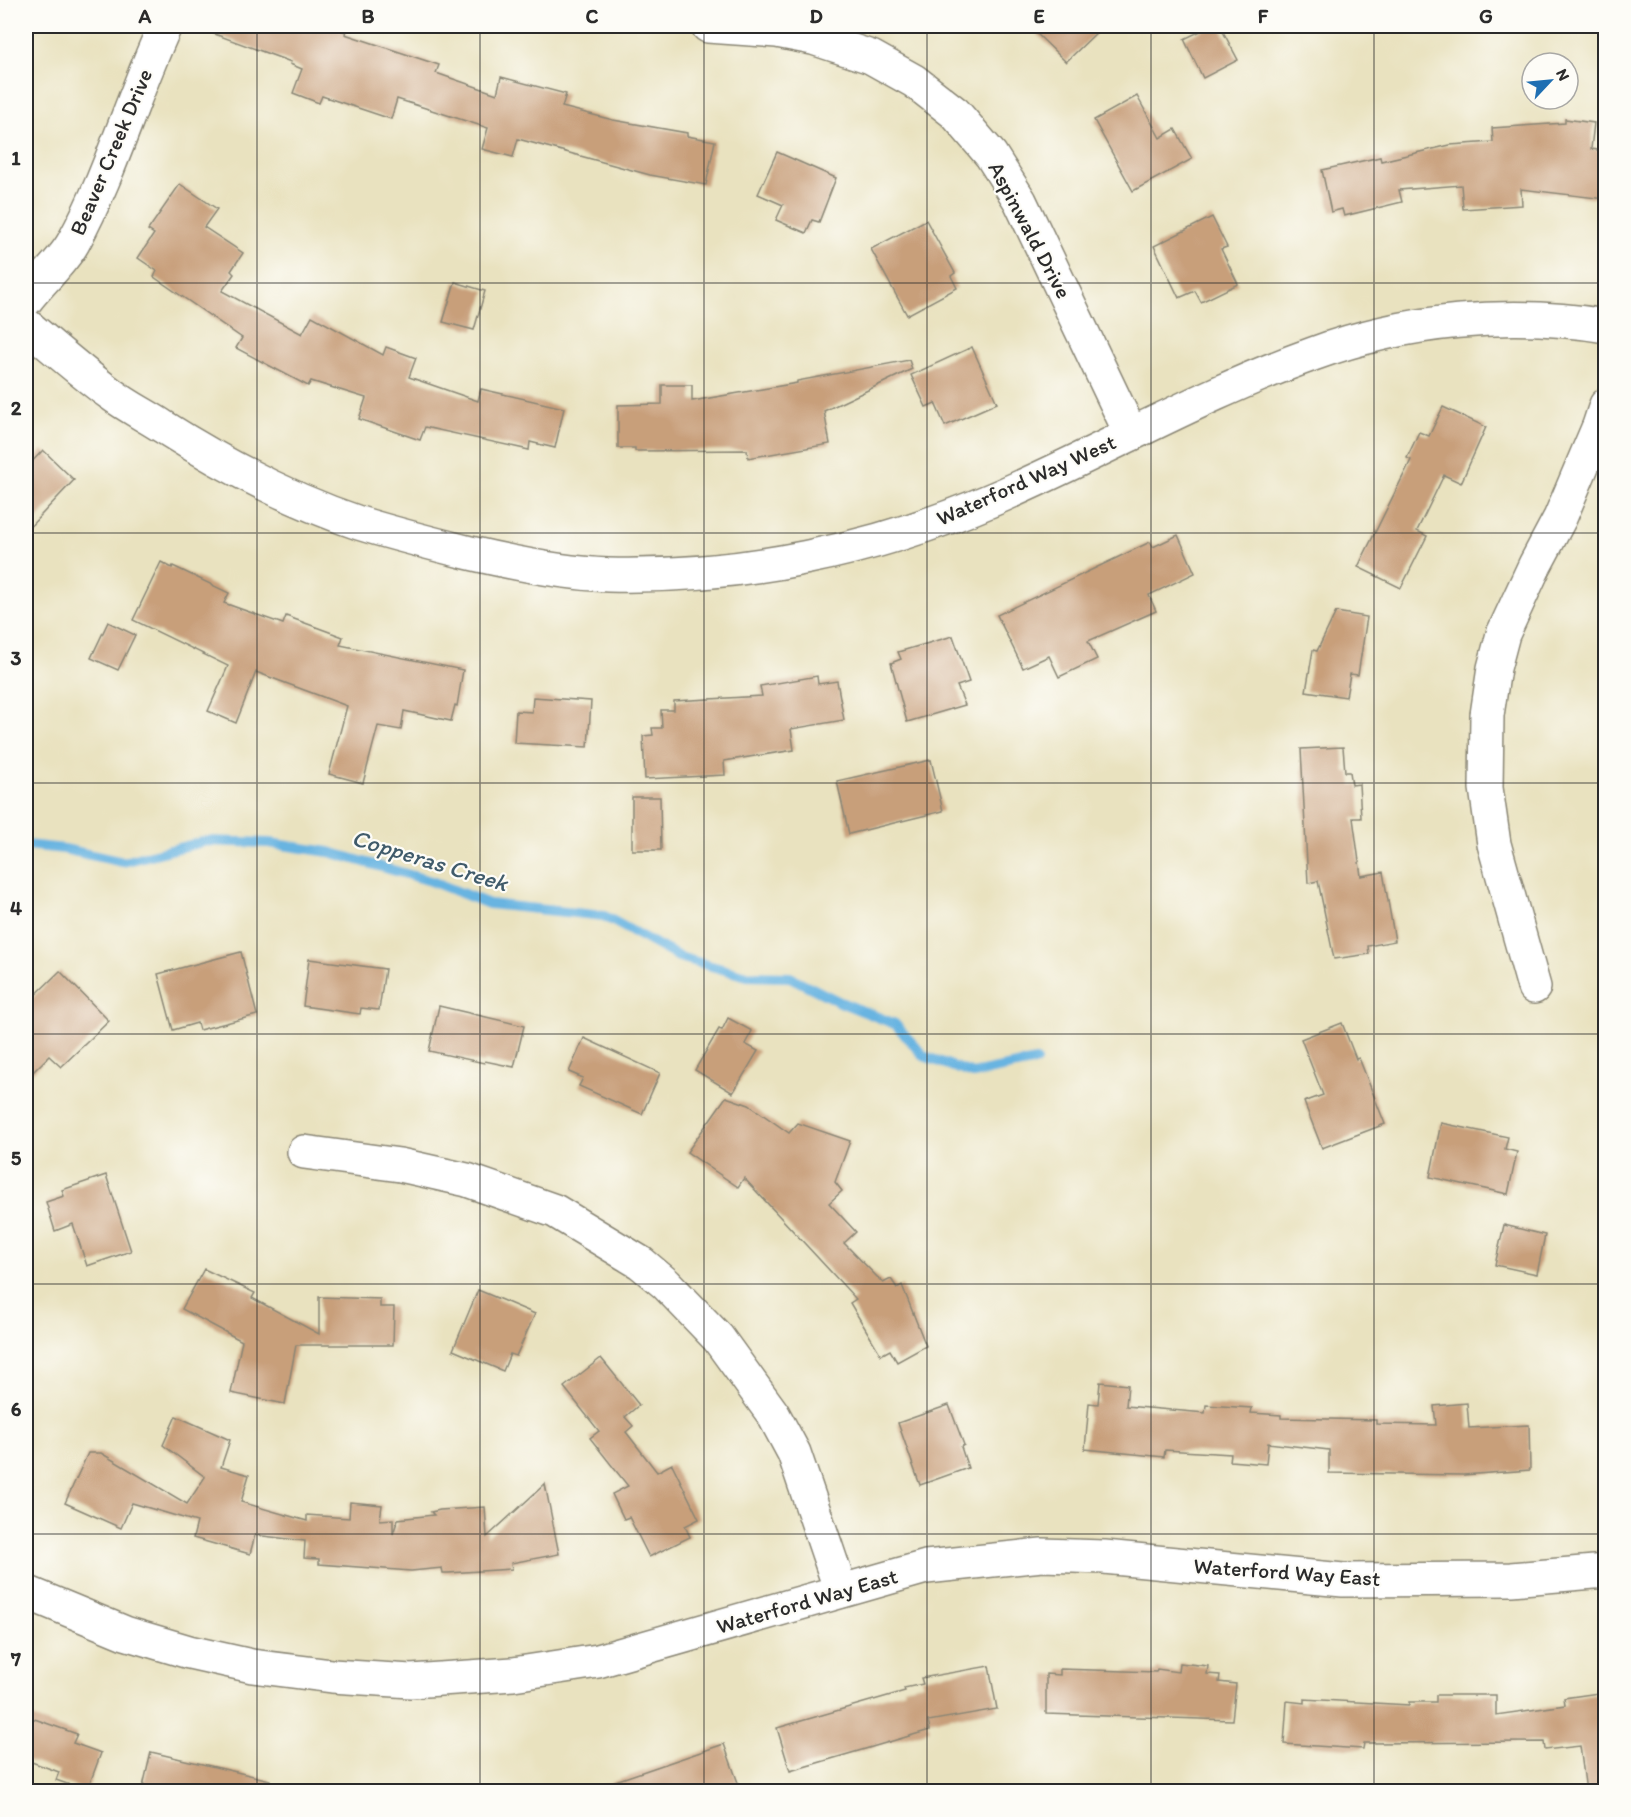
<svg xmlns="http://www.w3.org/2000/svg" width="1631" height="1817" font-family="Itim,sans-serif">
<rect width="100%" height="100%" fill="#fdfcf7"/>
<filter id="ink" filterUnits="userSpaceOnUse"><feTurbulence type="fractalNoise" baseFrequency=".0167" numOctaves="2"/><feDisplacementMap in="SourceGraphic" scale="12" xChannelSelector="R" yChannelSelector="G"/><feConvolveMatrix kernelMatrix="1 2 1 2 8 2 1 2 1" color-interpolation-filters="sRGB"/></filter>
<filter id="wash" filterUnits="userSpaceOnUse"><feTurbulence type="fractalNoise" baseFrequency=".008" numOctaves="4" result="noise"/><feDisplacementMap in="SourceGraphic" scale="24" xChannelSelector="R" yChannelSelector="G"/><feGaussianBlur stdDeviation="1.35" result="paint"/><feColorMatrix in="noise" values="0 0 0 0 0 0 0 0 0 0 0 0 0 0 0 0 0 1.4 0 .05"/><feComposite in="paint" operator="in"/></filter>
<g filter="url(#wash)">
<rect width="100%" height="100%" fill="#e9e2bf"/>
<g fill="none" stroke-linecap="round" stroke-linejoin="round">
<path stroke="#67b4e1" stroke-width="10" d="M 26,845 L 64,849 L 123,862 L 206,841 L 269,843 L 329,852 L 431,881 L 489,904 L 604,916 L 679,957 L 747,976 L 790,977 L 840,1002 L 895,1024 L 924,1056 L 973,1074 L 1036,1061"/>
</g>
<g id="blocks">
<g fill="#c89f7a">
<path d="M 201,26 L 329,26 L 346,32 L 345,34 L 439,65 L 436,73 L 497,94 L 501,77 L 566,94 L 562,107 L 613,120 L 687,133 L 687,136 L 715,141 L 706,185 L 650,175 L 518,139 L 513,157 L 482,149 L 488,128 L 397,99 L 391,119 L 322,96 L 319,103 L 293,93 L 302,69 L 290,64 L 291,62 L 201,29 Z"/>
<path d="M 1029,26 L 1103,26 L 1066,62 Z"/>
<path d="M 1211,26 L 1220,26 L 1238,60 L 1203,78 L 1184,39 Z"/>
<path d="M 1137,96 L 1160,138 L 1175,129 L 1192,159 L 1133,191 L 1094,120 Z"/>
<path d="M 1565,119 L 1594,123 L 1591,149 L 1605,151 L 1605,199 L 1521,189 L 1522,205 L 1463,209 L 1461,185 L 1399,190 L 1402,202 L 1344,216 L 1342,209 L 1331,212 L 1322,170 L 1380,157 L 1381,161 L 1450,145 L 1493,142 L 1492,128 L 1565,123 Z"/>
<path d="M 777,152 L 836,178 L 819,222 L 812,220 L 806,233 L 776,220 L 783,205 L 758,194 Z"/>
<path d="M 180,184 L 217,209 L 204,227 L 243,253 L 231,271 L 234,274 L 222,291 L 302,334 L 312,316 L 383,355 L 386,347 L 416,358 L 409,377 L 478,401 L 481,389 L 564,408 L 555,448 L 530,442 L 529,450 L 425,427 L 420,440 L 359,419 L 366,398 L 311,381 L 308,386 L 236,348 L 242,338 L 154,277 L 157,271 L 138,258 L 154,234 L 148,230 Z"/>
<path d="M 1212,217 L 1227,247 L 1221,249 L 1238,284 L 1201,302 L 1195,291 L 1179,298 L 1154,246 Z"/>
<path d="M 926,220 L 955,273 L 951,276 L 957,288 L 907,315 L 871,249 Z"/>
<path d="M 455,282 L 485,291 L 474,330 L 443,322 Z"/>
<path d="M 972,347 L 997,403 L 945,426 L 935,403 L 926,407 L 911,375 Z"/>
<path d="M 909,360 L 912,369 L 824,411 L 830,444 L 748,458 L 747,450 L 635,451 L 635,448 L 618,448 L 618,405 L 662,404 L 662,385 L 692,385 L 692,401 L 797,383 L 797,381 Z"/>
<path d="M 1443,407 L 1486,427 L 1461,483 L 1444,475 L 1417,531 L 1427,536 L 1401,588 L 1358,567 L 1411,460 L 1407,458 L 1419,432 L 1429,436 Z"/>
<path d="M 43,450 L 74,480 L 26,531 L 26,468 Z"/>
<path d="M 1178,535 L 1195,573 L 1149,595 L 1156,611 L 1088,641 L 1097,659 L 1059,677 L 1049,656 L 1023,668 L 997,615 L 1150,542 L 1153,547 Z"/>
<path d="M 161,562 L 172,568 L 173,566 L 229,593 L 224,603 L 283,624 L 286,616 L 343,637 L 340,645 L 463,670 L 457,706 L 455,705 L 451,721 L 404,711 L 401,730 L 378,726 L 363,783 L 329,774 L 347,706 L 256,672 L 236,723 L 208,711 L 228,666 L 133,620 Z"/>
<path d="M 1336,612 L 1367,617 L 1358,675 L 1350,674 L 1346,697 L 1306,691 L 1313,650 L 1317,651 Z"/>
<path d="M 108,622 L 135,635 L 118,670 L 91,658 Z"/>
<path d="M 953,636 L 969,682 L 957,686 L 965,705 L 907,722 L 891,663 L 901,659 L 898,652 Z"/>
<path d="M 817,676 L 818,684 L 837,681 L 844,720 L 791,729 L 794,750 L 724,761 L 725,775 L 645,779 L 643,736 L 653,735 L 652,728 L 662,728 L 661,710 L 674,710 L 674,701 L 762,696 L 760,686 Z"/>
<path d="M 533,697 L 591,701 L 588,747 L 514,743 L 516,711 L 532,712 Z"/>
<path d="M 1343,747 L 1345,772 L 1350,772 L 1352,785 L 1359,784 L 1361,818 L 1353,818 L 1361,876 L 1383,872 L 1395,941 L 1368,946 L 1369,954 L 1334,959 L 1318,881 L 1308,883 L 1301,749 Z"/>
<path d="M 931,760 L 943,811 L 849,834 L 837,781 Z"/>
<path d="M 632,797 L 660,797 L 661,850 L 632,850 Z"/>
<path d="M 241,952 L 257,1015 L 199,1030 L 197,1023 L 173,1030 L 158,974 Z"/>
<path d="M 309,959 L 385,969 L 379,1010 L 361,1008 L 360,1014 L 303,1006 Z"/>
<path d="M 60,971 L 109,1021 L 61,1067 L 49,1056 L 26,1079 L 26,1004 Z"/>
<path d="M 439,1006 L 524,1026 L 514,1067 L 485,1061 L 484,1063 L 429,1051 Z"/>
<path d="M 728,1018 L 752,1031 L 745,1044 L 758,1051 L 733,1093 L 695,1070 L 719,1029 L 722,1030 Z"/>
<path d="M 1342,1023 L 1356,1059 L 1359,1058 L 1385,1124 L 1322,1148 L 1304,1102 L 1323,1095 L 1301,1039 Z"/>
<path d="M 584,1038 L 660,1073 L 642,1114 L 579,1086 L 583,1078 L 569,1072 Z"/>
<path d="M 726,1097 L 749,1105 L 789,1133 L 798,1123 L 850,1141 L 835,1182 L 842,1191 L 829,1203 L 856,1232 L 844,1243 L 883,1283 L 891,1279 L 897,1288 L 902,1285 L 926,1346 L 897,1362 L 890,1350 L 881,1355 L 850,1303 L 856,1299 L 744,1178 L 738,1187 L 687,1152 Z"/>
<path d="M 1441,1123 L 1508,1137 L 1505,1149 L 1517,1152 L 1508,1194 L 1430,1177 Z"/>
<path d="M 106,1175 L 131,1251 L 87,1266 L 73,1224 L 55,1231 L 46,1202 L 64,1196 L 62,1190 Z"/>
<path d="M 1504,1225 L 1545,1235 L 1537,1274 L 1495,1265 Z"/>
<path d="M 204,1269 L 255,1293 L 252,1298 L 319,1334 L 319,1297 L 380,1299 L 380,1307 L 394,1307 L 393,1345 L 296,1345 L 285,1404 L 231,1393 L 242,1341 L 182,1309 Z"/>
<path d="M 478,1290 L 535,1314 L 516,1356 L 510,1354 L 503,1371 L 453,1350 Z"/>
<path d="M 601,1358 L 639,1405 L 625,1417 L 633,1426 L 626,1432 L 657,1472 L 672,1464 L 699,1519 L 685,1526 L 690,1537 L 649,1557 L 629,1517 L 624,1519 L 612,1494 L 628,1486 L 590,1438 L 599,1431 L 564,1387 Z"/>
<path d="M 1100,1382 L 1128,1385 L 1126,1406 L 1205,1413 L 1206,1405 L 1252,1408 L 1251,1413 L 1281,1415 L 1281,1418 L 1376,1420 L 1376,1424 L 1436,1425 L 1434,1406 L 1467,1403 L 1469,1428 L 1529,1425 L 1530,1470 L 1463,1475 L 1329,1473 L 1329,1450 L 1268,1443 L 1266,1464 L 1230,1461 L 1231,1454 L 1165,1450 L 1164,1457 L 1085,1449 L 1089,1403 L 1098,1404 Z"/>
<path d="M 949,1405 L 964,1445 L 961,1447 L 968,1468 L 920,1485 L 898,1423 Z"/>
<path d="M 176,1416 L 230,1440 L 221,1467 L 249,1475 L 241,1502 L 307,1521 L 307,1515 L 349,1518 L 350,1502 L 382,1505 L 380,1520 L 393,1519 L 393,1534 L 398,1519 L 434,1515 L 431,1512 L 440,1510 L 485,1507 L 487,1537 L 545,1484 L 559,1554 L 511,1563 L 512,1569 L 448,1573 L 443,1573 L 442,1568 L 411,1571 L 319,1564 L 319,1559 L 304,1558 L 305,1541 L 255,1535 L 250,1554 L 193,1538 L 197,1522 L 132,1503 L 121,1528 L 65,1503 L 88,1453 L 101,1453 L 187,1504 L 205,1477 L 163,1445 Z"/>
<path d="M 1179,1663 L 1208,1666 L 1207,1674 L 1220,1675 L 1219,1682 L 1236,1684 L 1232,1720 L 1046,1714 L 1046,1674 L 1060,1675 L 1060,1669 L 1156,1672 L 1157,1669 L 1178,1672 Z"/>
<path d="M 989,1666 L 997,1709 L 928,1721 L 930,1730 L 790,1771 L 777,1728 L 905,1691 L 904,1688 L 923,1684 L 921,1678 Z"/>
<path d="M 1605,1692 L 1605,1791 L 1586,1791 L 1580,1746 L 1545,1750 L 1544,1742 L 1364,1743 L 1363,1749 L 1284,1744 L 1287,1701 L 1304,1703 L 1304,1699 L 1409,1705 L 1409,1702 L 1436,1702 L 1436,1695 L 1496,1695 L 1496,1715 L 1565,1705 L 1564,1698 Z"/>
<path d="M 26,1716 L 77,1734 L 73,1743 L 101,1753 L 87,1791 L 56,1780 L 59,1772 L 26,1760 Z"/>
<path d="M 724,1744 L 741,1791 L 599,1791 L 598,1787 Z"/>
<path d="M 151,1752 L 270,1780 L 269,1791 L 142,1791 Z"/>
</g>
</g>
</g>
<g filter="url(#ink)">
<use href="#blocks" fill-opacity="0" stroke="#8a8675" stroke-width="1.5"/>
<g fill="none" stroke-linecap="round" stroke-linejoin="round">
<g stroke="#8a8675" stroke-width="36">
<g id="minor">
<path d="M 708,26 L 777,31 L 813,38 L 871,57 L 914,81 L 955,113 L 991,155 L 1020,201 L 1131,434"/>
<path d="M 26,300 C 39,283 63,261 73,243 C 111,174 132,97 165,26"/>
<path d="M 26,325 C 54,348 82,373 111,394 C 127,406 145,415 162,426 C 222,464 291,500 359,523 C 394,534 430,543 466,552 C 512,563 560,573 608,575 C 741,578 874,551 996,498 C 1102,452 1204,393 1313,354 C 1404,320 1510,310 1606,326"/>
<path d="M 1534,987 L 1494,844 L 1486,788 L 1487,715 L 1494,668 L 1503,634 L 1535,565 L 1560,518 L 1599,426 L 1606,405"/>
<path d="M 304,1152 L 400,1165 L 467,1180 L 555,1211 L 641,1263 L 666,1284 L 718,1338 L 773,1414 L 794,1453 L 841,1591"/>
<path d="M 26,1592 L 125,1633 L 189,1652 L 252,1666 L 332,1676 L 411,1681 L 513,1674 L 598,1661 L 926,1567 L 1042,1555 L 1104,1557 L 1343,1580 L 1511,1579 L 1606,1571"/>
</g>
</g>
<use href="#minor" stroke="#fff" stroke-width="33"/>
</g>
</g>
<path fill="none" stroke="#2b2b2b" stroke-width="1.5" stroke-opacity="0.55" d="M 257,26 L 257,1792M 480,26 L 480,1792M 704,26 L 704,1792M 927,26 L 927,1792M 1151,26 L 1151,1792M 1374,26 L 1374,1792M 26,283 L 1606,283M 26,533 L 1606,533M 26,783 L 1606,783M 26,1034 L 1606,1034M 26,1284 L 1606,1284M 26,1534 L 1606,1534"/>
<g text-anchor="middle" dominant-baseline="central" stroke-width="4.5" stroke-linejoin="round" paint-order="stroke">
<g font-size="22" fill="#2b2b2b" stroke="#fdfcf7">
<text transform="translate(111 152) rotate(-67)">Beaver Creek Drive</text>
<text transform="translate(1030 230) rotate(62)">Aspinwald Drive</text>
<text transform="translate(1026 480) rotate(-24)">Waterford Way West</text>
<text transform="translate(1287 1572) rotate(4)">Waterford Way East</text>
<text transform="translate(807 1601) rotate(-16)">Waterford Way East</text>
</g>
<g font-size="24" font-style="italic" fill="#405b6b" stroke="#fdfcf7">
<text transform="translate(430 860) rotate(17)">Copperas Creek</text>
</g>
</g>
<rect width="1631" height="1817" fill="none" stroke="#fdfcf7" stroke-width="66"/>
<g transform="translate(1550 81) rotate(64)"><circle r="28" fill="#fdfcf7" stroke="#a9a8a5" stroke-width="1.5"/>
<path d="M0-4.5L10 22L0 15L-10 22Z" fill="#1f6fb2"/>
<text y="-9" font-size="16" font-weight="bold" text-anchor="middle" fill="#2b2b2b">N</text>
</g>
<rect x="33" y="33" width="1565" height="1751" fill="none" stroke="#2b2b2b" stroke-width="2"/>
<g font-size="20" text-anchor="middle" font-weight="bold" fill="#2b2b2b">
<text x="145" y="23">A</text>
<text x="368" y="23">B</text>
<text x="592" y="23">C</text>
<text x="816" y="23">D</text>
<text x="1039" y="23">E</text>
<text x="1263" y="23">F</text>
<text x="1486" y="23">G</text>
<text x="16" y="165">1</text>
<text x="16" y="415">2</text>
<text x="16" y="665">3</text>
<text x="16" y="915">4</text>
<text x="16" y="1165">5</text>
<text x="16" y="1416">6</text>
<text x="16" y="1666">7</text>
</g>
</svg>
